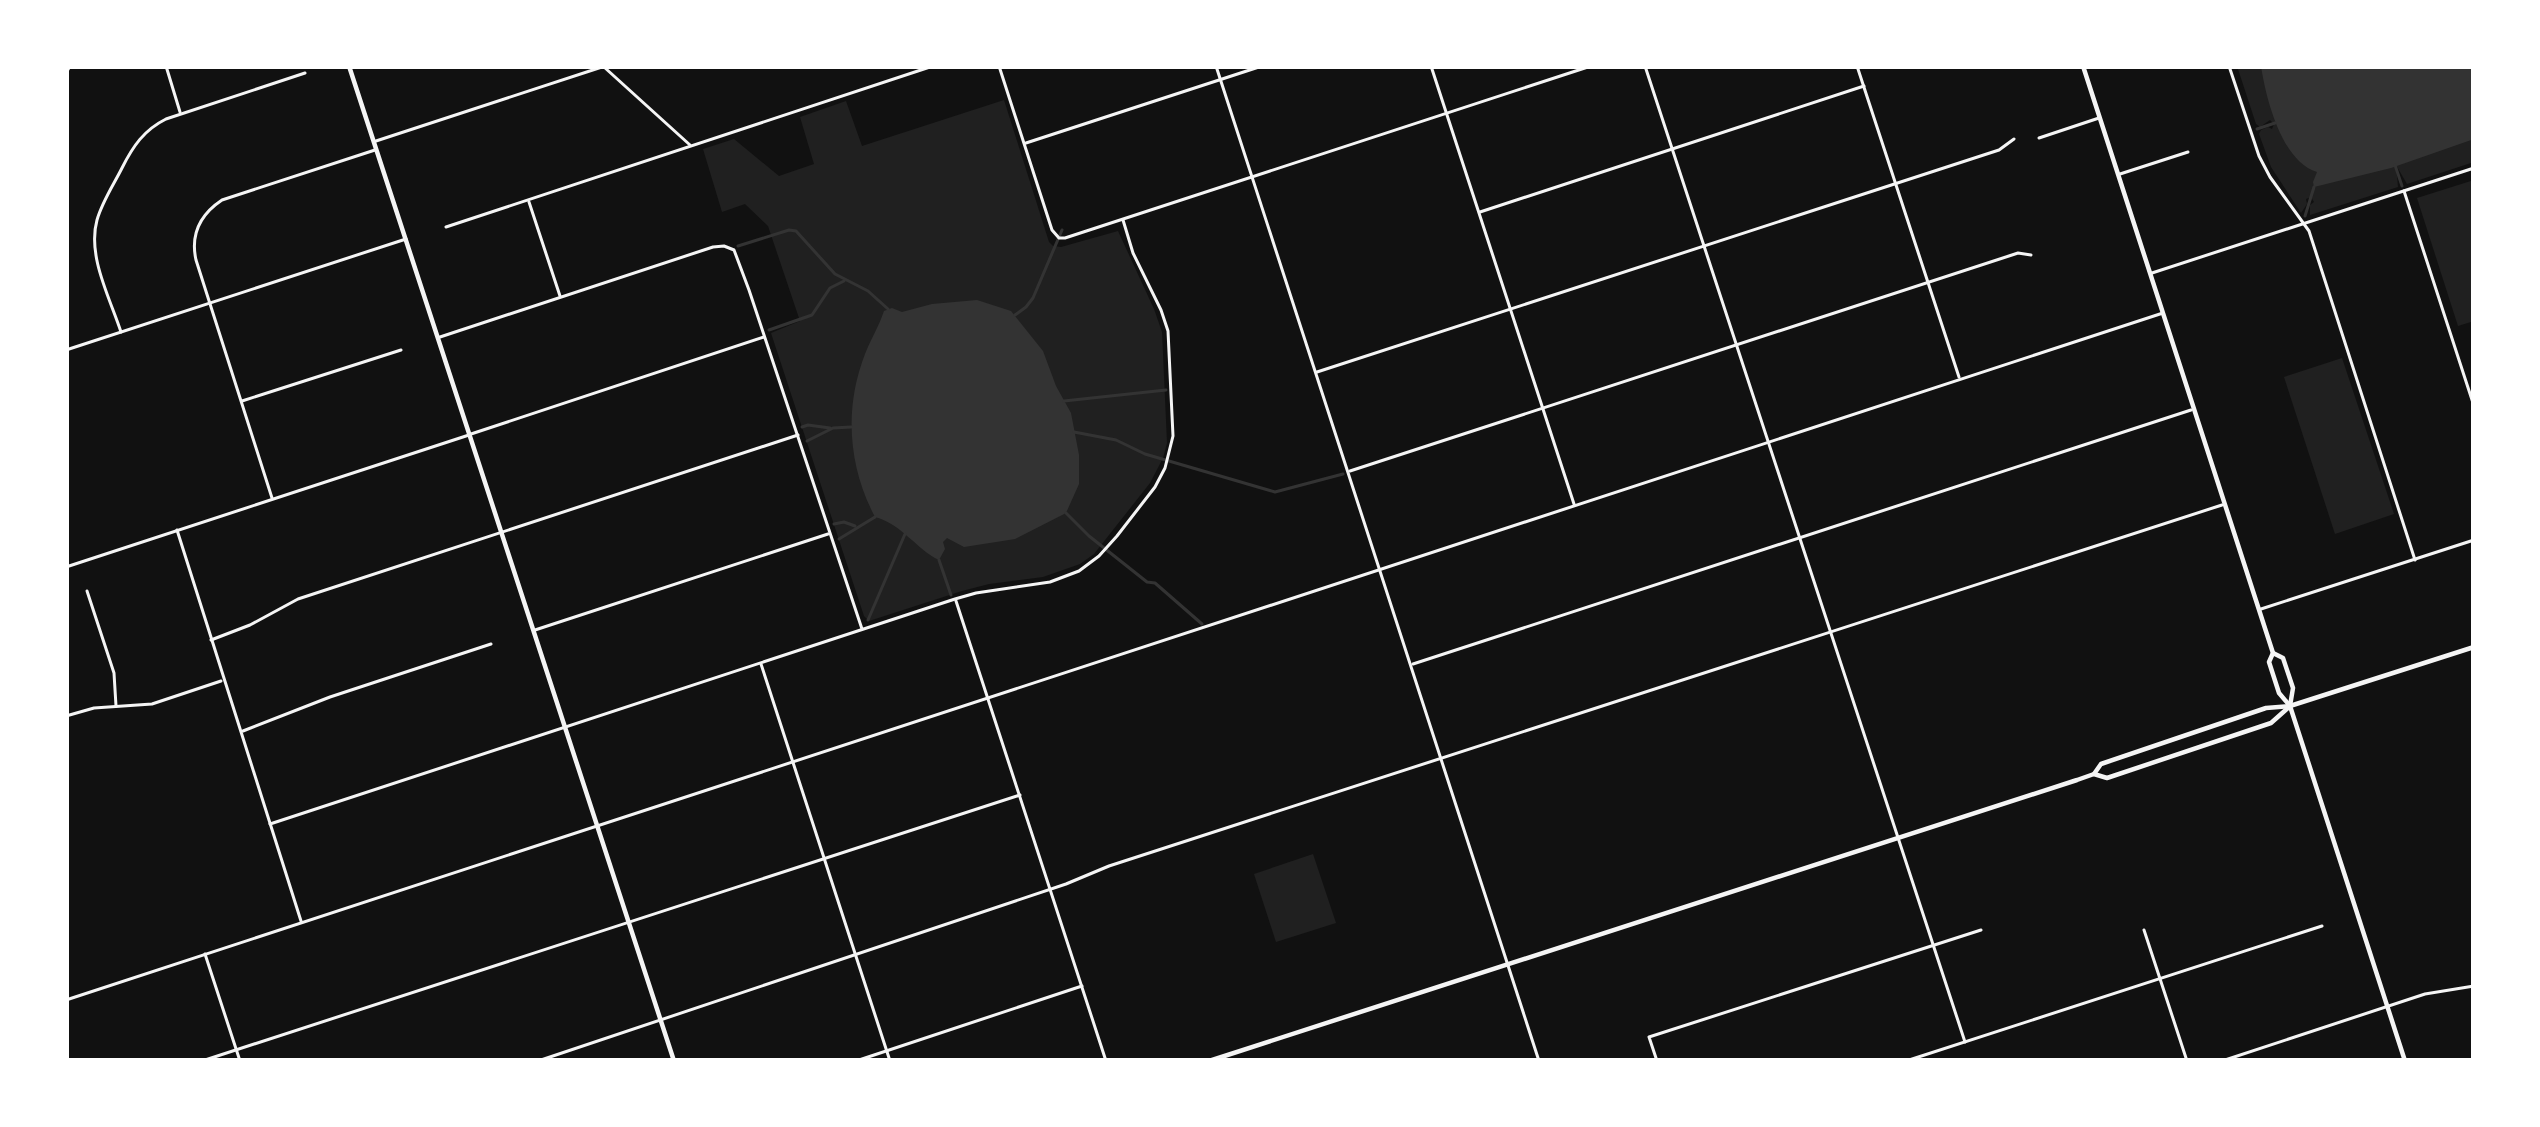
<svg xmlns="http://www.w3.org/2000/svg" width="2540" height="1127" font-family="Mulish,sans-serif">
<rect width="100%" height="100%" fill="#111"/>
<g fill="#202020">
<path d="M 2237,66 L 2474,66 L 2474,162 L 2407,184 L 2396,165 L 2398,187 L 2310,215 L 2310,205 L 2314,202 L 2311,197 L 2306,199 L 2307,204 L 2301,213 L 2271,167 L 2259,134 L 2261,130 L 2268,127 L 2272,129 L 2274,124 L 2270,120 L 2260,127 L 2256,124 Z"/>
<path d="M 1004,100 L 1049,242 L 1053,246 L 1061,247 L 1118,231 L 1154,309 L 1162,332 L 1167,443 L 1163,458 L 1150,483 L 1094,554 L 1080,564 L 1043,577 L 989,584 L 962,591 L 869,621 L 864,616 L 771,333 L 800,321 L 768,226 L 745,204 L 722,212 L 703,149 L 734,139 L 779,176 L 814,164 L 800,117 L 846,101 L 862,146 Z"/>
<path d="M 2474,180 L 2474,321 L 2458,326 L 2417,198 Z"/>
<path d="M 2342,358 L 2394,514 L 2335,534 L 2284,377 Z"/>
<path d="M 1313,854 L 1336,923 L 1276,942 L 1254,874 Z"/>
</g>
<g fill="#333">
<path d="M 2261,66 L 2474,66 L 2474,139 L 2391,168 L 2314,187 L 2313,182 L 2317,172 C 2282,162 2266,99 2261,66 Z"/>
<path d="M 977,300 L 1011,311 L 1043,351 L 1056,386 L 1071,413 L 1079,455 L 1079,484 L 1066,513 L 1015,539 L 964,547 L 947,538 L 943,542 L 945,549 L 939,560 C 917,550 902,524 875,517 C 848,466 844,408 865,354 C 871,339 879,326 884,311 L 892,308 L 902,312 L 932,304 Z"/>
</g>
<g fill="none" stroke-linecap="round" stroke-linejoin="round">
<g stroke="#333" stroke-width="3">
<path d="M 2257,129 L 2275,123"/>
<path d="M 2395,165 L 2402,186"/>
<path d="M 2305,216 L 2314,187"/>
<path d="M 738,246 L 789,230 L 796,231 L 835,274 L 868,291 L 888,309"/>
<path d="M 1015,315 L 1026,307 L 1033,298 L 1062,230"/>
<path d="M 769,330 L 812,315 L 830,288 L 844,281"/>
<path d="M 1064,401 L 1166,390"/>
<path d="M 802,427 L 808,425 L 830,428"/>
<path d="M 1074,432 L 1116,440 L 1145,454 L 1275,492 L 1343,474"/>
<path d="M 807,441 L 833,428 L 851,427"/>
<path d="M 1066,513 L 1089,536 L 1147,582 L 1155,583 L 1202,624"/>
<path d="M 834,524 L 844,522 L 855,526"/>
<path d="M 839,539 L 875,517"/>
<path d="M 939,560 L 951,595"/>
<path d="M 868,620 L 905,534"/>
</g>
<g stroke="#f5f5f5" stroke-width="3">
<path d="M 166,66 L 180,112"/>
<path d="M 999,66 L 1052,230 L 1059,238 L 1065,238 L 1591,66"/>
<path d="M 1431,66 L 1574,504"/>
<path d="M 1645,66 L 1965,1042"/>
<path d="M 1857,66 L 1959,377"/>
<path d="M 2229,66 L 2259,156 L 2270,177 L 2309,231 L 2415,560"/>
<path d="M 604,67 L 690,145"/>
<path d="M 66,73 L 70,66"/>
<path d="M 2039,138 L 2099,118"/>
<path d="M 376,141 L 605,66"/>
<path d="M 1026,143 L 1262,66"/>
<path d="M 2120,174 L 2188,152"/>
<path d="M 2404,191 L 2474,406"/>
<path d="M 529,202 L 560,296"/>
<path d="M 1480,212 L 1864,86"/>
<path d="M 446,227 L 933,66"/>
<path d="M 2152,273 L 2474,168"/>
<path d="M 121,332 C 110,298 87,256 97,220 C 102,202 114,184 122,168 C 133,146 144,130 166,119 L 305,73"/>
<path d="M 440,337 L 713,247 L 724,246 L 734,250 L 749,290 L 862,629"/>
<path d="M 66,350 L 406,239"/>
<path d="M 1317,372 L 1999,150 L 2014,139"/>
<path d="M 242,401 L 401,350"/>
<path d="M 471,434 L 764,337"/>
<path d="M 1350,471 L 2018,253 L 2031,255"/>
<path d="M 272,498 L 196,260 C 190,233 201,214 222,200 L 375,150"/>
<path d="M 177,530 L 301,921"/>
<path d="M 87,591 L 114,673 L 116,706"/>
<path d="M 956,601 L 1106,1061"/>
<path d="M 2261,609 L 2474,540"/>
<path d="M 535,630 L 828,534"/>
<path d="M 211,640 L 250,625 L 298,599 L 798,435"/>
<path d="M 761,664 L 890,1061"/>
<path d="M 1413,664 L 2191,410"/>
<path d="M 66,716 L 94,708 L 152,704 L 221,681"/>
<path d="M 243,731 L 330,697 L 491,644"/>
<path d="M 270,824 L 955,599 L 976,593 L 1050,582 L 1079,571 L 1099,556 L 1117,536 L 1155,487 L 1165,468 L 1173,436 L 1168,331 L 1161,310 L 1133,253 L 1123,220"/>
<path d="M 2144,930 L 2187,1061"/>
<path d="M 205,954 L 240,1061"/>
<path d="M 202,1061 L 1020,795"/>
<path d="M 538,1061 L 1066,884 L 1109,866 L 2222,505"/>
<path d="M 856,1061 L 1082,986"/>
<path d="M 1657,1061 L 1649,1037 L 1981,930"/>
<path d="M 1906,1061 L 2322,926"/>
<path d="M 2222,1061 L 2425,994 L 2474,986"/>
</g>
<g stroke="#f5f5f5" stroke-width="3">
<path d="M 1216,66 L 1539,1061"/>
<path d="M 66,567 L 469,435"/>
<path d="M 66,1000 L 2163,313"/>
</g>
<g stroke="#f5f5f5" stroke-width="4.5">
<path d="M 349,66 L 674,1061"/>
<path d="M 2083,66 L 2273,653 L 2269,662 L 2279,693 L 2290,706"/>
<path d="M 2273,653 L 2283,658 L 2293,688 L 2290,706 L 2405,1061"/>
<path d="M 2094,774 L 2107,778 L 2271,723 L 2289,707"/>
<path d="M 1209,1061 L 2077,780 L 2094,774 L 2101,764 L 2266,708 L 2290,706 L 2474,647"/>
</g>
</g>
<rect width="2540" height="1127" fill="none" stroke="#ffffff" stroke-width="138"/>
</svg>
